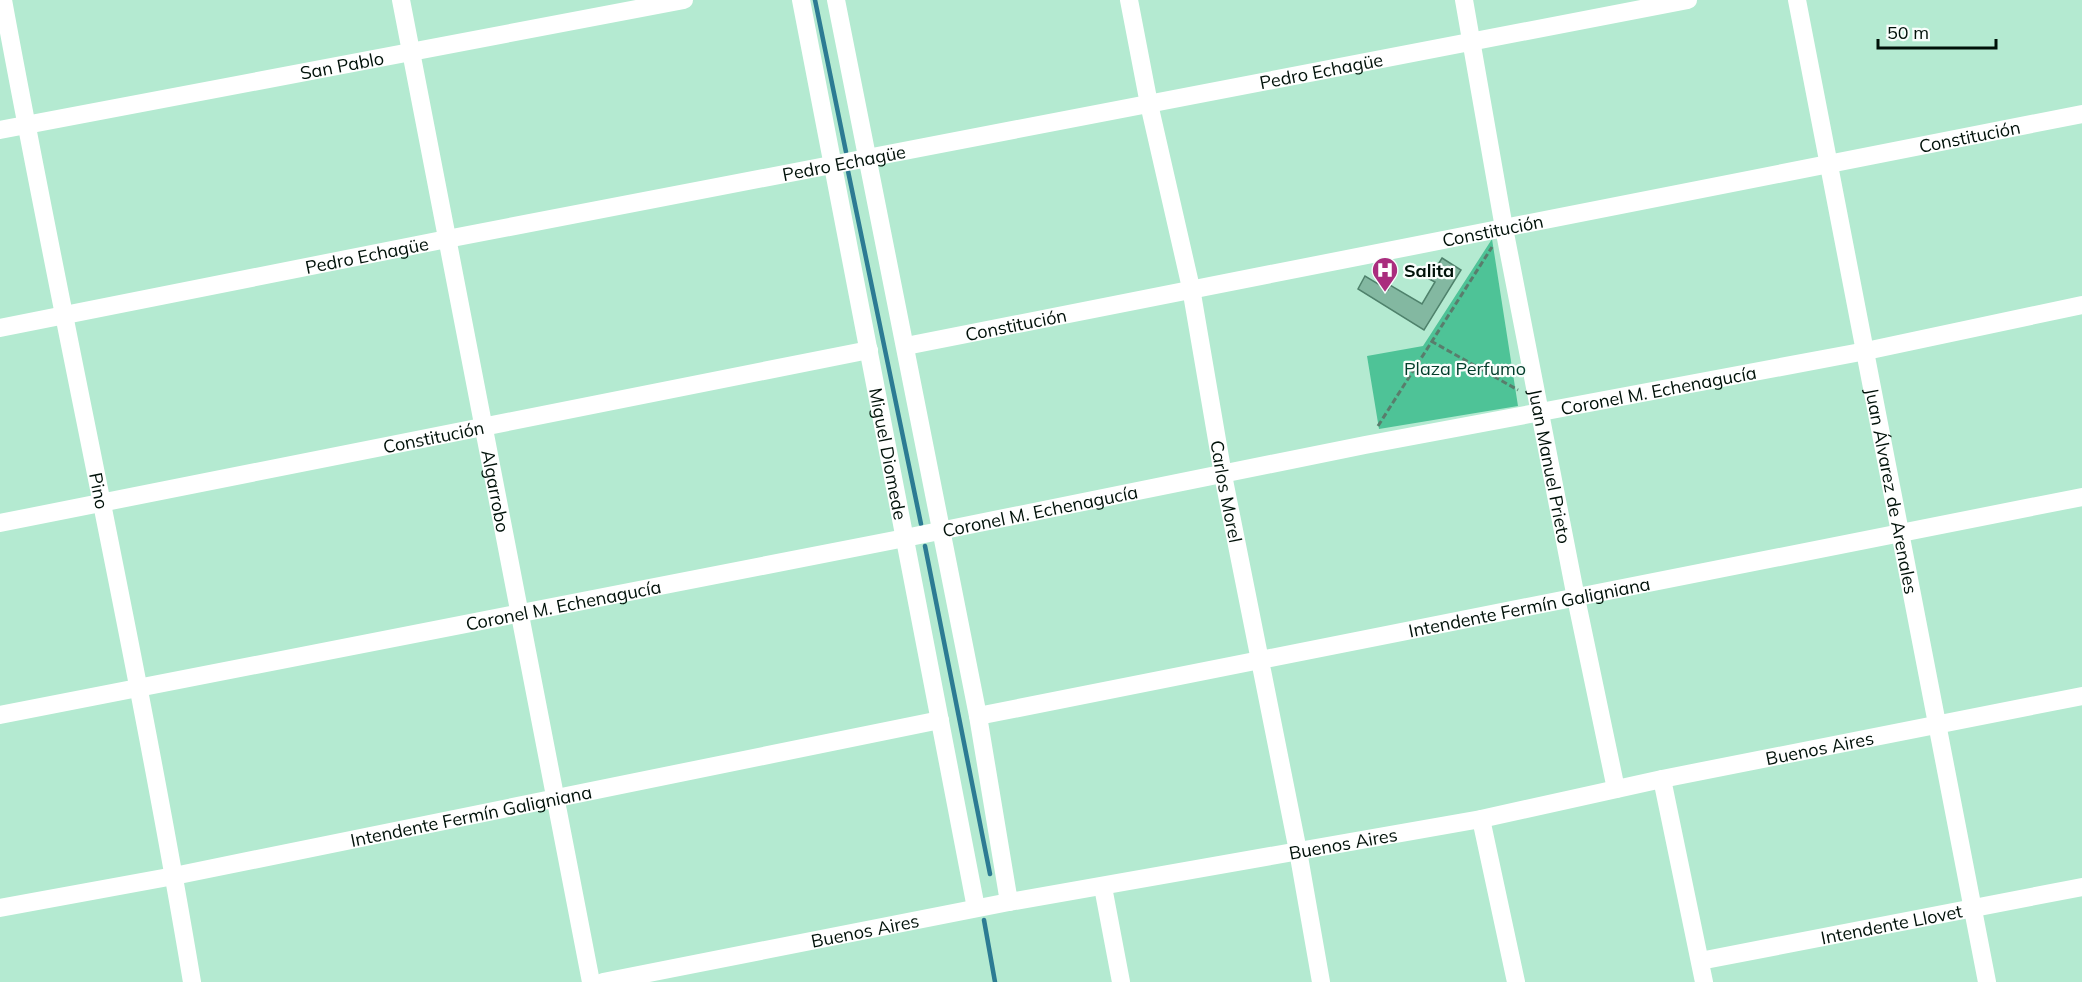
<svg xmlns="http://www.w3.org/2000/svg" width="2082" height="982" font-family="Mulish,sans-serif">
<rect width="100%" height="100%" fill="#b4ead1"/>
<path fill="#4ec397" d="M 1492,239 L 1518,406 L 1379,429 L 1367,356 L 1423,346 Z"/>
<g fill="none" stroke-linecap="round" stroke-linejoin="round">
<g stroke="#2c7b93" stroke-width="4.5">
<path d="M 815,0 L 846,152"/>
<path d="M 848,171 L 921,524"/>
<path d="M 925,546 L 990,874"/>
<path d="M 984,920 L 995,982"/>
</g>
</g>
<path fill="#83b8a1" stroke="#4f826c" stroke-width="1.5" d="M 1442,258 L 1461,270 L 1424,330 L 1358,289 L 1365,276 L 1388,290 L 1390,285 L 1422,304 L 1435,282 L 1429,279 Z"/>
<g fill="none" stroke-linecap="round" stroke-linejoin="round">
<g stroke="#597d6c" stroke-width="3" stroke-dasharray="6 3" stroke-linecap="butt">
<path d="M 1431,341 L 1518,390"/>
<path d="M 1378,426 L 1492,247"/>
</g>
<g stroke="#fff" stroke-width="18">
<path id="s1" d="M 3,0 C 63,328 137,653 192,982"/>
<path id="s2" d="M 401,0 L 591,982"/>
<path id="s3" d="M 801,0 L 976,908"/>
<path d="M 836,0 L 978,716 L 1009,902"/>
<path id="s4" d="M 1129,0 L 1149,104 L 1191,288 L 1223,475 L 1298,851 L 1321,982"/>
<path id="s5" d="M 1464,0 L 1504,228 L 1576,598 L 1616,789"/>
<path id="s6" d="M 1797,0 L 1987,982"/>
<path id="s7" d="M 0,130 L 684,0"/>
<path id="s8" d="M 0,328 L 447,239 L 1688,0"/>
<path id="s9" d="M 906,346 L 2082,114"/>
<path id="s10" d="M 0,523 L 869,350"/>
<path id="s11" d="M 0,715 L 905,538 L 1365,445 L 1866,351 L 2082,305"/>
<path id="s12" d="M 978,716 L 2082,497"/>
<path d="M 1662,779 L 1704,982"/>
<path d="M 1481,819 L 1516,982"/>
<path d="M 1103,887 L 1121,982"/>
<path id="s13" d="M 0,908 L 174,876 L 940,720"/>
<path id="s14" d="M 1700,961 L 2082,887"/>
<path id="s15" d="M 603,982 L 1009,902 L 1481,819 L 1662,779 L 2082,696"/>
</g>
</g>
<defs>
<g id="hospital-pin" transform="scale(1.35)"><path d="M0 17L-7.5 6A9.5 9.5 0 1 1 7.5 6Z" fill="#aa2d7e" stroke="#f9fefc"/><path d="M-5-5h3v3.5h4V-5h3V5h-3V1.5h-4V5h-3Z" fill="#fff"/></g>
</defs>
<g fill-rule="evenodd">
<use href="#hospital-pin" x="1385" y="270"/>
</g>
<g text-anchor="middle" dominant-baseline="central" stroke-width="4.5" stroke-linejoin="round" paint-order="stroke">
<g font-size="18" fill="#001109" stroke="#f9fefc">
<text stroke="none"><textPath href="#s7" startOffset="348">San Pablo</textPath></text>
<text stroke="none"><textPath href="#s8" startOffset="1346">Pedro Echagüe</textPath></text>
<text stroke="none"><textPath href="#s9" startOffset="1084">Constitución</textPath></text>
<text stroke="none"><textPath href="#s8" startOffset="860">Pedro Echagüe</textPath></text>
<text stroke="none"><textPath href="#s9" startOffset="598">Constitución</textPath></text>
<text stroke="none"><textPath href="#s8" startOffset="374">Pedro Echagüe</textPath></text>
<text stroke="none"><textPath href="#s9" startOffset="112">Constitución</textPath></text>
<text stroke="none"><textPath href="#s11" startOffset="1690">Coronel M. Echenagucía</textPath></text>
<text stroke="none"><textPath href="#s10" startOffset="442">Constitución</textPath></text>
<text stroke="none"><textPath href="#s3" startOffset="462">Miguel Diomede</textPath></text>
<text stroke="none"><textPath href="#s5" startOffset="474">Juan Manuel Prieto</textPath></text>
<text stroke="none"><textPath href="#s1" startOffset="500">Pino</textPath></text>
<text stroke="none"><textPath href="#s2" startOffset="500">Algarrobo</textPath></text>
<text stroke="none"><textPath href="#s4" startOffset="501">Carlos Morel</textPath></text>
<text stroke="none"><textPath href="#s6" startOffset="500">Juan Álvarez de Arenales</textPath></text>
<text stroke="none"><textPath href="#s11" startOffset="1060">Coronel M. Echenagucía</textPath></text>
<text stroke="none"><textPath href="#s11" startOffset="574">Coronel M. Echenagucía</textPath></text>
<text stroke="none"><textPath href="#s12" startOffset="562">Intendente Fermín Galigniana</textPath></text>
<text stroke="none"><textPath href="#s15" startOffset="1239">Buenos Aires</textPath></text>
<text stroke="none"><textPath href="#s13" startOffset="480">Intendente Fermín Galigniana</textPath></text>
<text stroke="none"><textPath href="#s15" startOffset="753">Buenos Aires</textPath></text>
<text stroke="none"><textPath href="#s14" startOffset="195">Intendente Llovet</textPath></text>
<text stroke="none"><textPath href="#s15" startOffset="267">Buenos Aires</textPath></text>
</g>
<g font-size="18" font-weight="bold" fill="#001109" stroke="#f9fefc" text-anchor="start">
<text x="1404" y="270">Salita</text>
</g>
<g font-size="18" fill="#013d2a" stroke="#f9fefc">
<text x="1465" y="368">Plaza Perfumo</text>
</g>
</g>
<path d="M1878 39v9h118v-9" fill="none" stroke="#001109" stroke-width="3"/>
<text x="1887" y="39" font-size="18" fill="#001109" stroke="#f9fefc" stroke-width="4.5" paint-order="stroke">50 m</text>
</svg>
